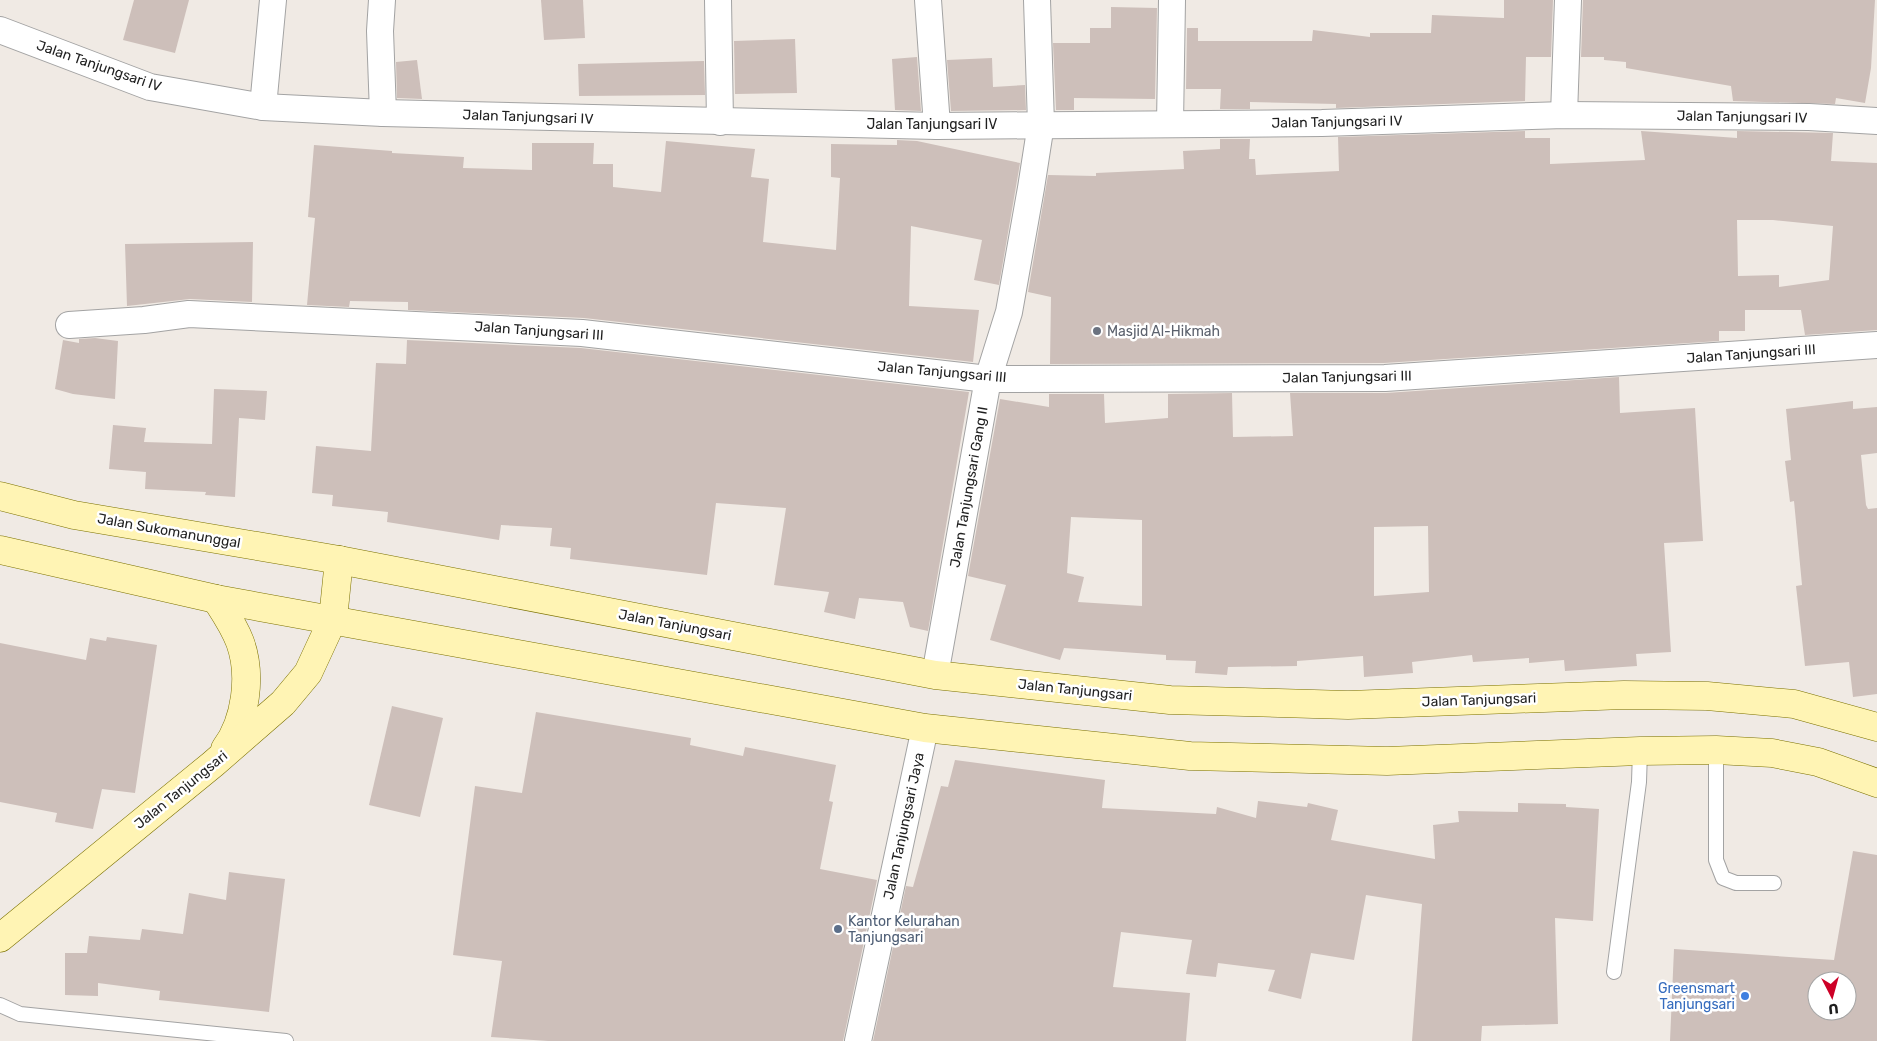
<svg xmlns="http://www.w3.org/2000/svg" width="1877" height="1041" font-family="Rubik,sans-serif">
<rect width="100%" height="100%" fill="#f0eae4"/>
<g fill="#cdbfba" fill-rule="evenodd">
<path d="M 134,0 L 189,0 L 175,53 L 123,40 Z"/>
<path d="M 541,0 L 583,0 L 585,38 L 544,40 Z"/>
<path d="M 1504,0 L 1553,0 L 1551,57 L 1526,57 L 1525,101 L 1336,108 L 1336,104 L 1250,102 L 1250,109 L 1220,109 L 1221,89 L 1186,89 L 1187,28 L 1198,28 L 1198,41 L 1312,41 L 1313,30 L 1370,37 L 1370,33 L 1431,33 L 1432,15 L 1504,18 Z"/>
<path d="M 1583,0 L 1875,0 L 1871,68 L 1865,103 L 1836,98 L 1835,104 L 1733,101 L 1731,86 L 1626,68 L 1626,62 L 1604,60 L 1604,57 L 1581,57 Z"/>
<path d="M 1111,7 L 1157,8 L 1155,99 L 1074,98 L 1074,110 L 1056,110 L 1053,43 L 1090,43 L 1090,28 L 1111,28 Z"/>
<path d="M 795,39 L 797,93 L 735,94 L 734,41 Z"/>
<path d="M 917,57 L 921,111 L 895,110 L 892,59 Z"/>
<path d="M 992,58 L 993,87 L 1025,85 L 1026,110 L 951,111 L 947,60 Z"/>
<path d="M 417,60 L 422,99 L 397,98 L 396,62 Z"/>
<path d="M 704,61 L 705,95 L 579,96 L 578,64 Z"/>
<path d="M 1525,131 L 1525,138 L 1550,138 L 1550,164 L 1645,160 L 1641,131 L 1737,138 L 1737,131 L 1833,133 L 1831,161 L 1877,163 L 1877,330 L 1805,335 L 1801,310 L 1745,310 L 1745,331 L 1719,331 L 1719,341 L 1384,363 L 1050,364 L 1051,297 L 1028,292 L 1048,175 L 1096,176 L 1096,173 L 1184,169 L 1183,151 L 1220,149 L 1220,139 L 1250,139 L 1249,159 L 1255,159 L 1256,175 L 1339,171 L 1338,137 ZM 1737,220 L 1773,220 L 1833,226 L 1829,280 L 1779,287 L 1779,275 L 1738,276 Z"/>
<path d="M 897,140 L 917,141 L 1020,163 L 999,285 L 974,280 L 982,240 L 911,226 L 909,306 L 979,310 L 973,362 L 584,318 L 408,310 L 408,302 L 350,301 L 349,307 L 307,305 L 315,218 L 308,217 L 314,145 L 392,151 L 392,153 L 464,157 L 463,168 L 532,170 L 532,143 L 594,143 L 593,164 L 613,164 L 613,187 L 661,192 L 666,141 L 755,149 L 751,177 L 769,179 L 763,242 L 836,250 L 840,178 L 831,177 L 831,144 L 897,145 Z"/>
<path d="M 253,242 L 252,302 L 190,299 L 127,306 L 125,244 Z"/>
<path d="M 95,338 L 118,341 L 115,399 L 73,394 L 55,389 L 63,340 L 79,343 L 79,339 Z"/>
<path d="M 407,340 L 581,348 L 969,392 L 928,631 L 910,627 L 903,602 L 859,598 L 855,619 L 824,612 L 829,592 L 774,585 L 786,508 L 716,503 L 707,575 L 570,559 L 571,548 L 550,546 L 552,528 L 501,525 L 499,540 L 387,522 L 388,512 L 332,506 L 333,495 L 312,493 L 316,446 L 371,451 L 376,363 L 406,364 Z"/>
<path d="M 1619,377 L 1620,413 L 1695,408 L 1703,541 L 1664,543 L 1671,652 L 1636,654 L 1637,666 L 1565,671 L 1564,660 L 1529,663 L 1529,658 L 1473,662 L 1472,655 L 1412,662 L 1413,673 L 1364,677 L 1363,656 L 1297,661 L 1297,666 L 1228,667 L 1227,675 L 1195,673 L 1196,661 L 1166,660 L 1166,655 L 1064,648 L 1060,660 L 990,640 L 1006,585 L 968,576 L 1000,399 L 1049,407 L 1049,394 L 1104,394 L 1105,423 L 1168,418 L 1168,394 L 1232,393 L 1233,437 L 1293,436 L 1290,393 L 1386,393 ZM 1071,517 L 1142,520 L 1142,606 L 1078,602 L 1084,577 L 1067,573 ZM 1428,526 L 1429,592 L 1374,596 L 1374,527 Z"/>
<path d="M 214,389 L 267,391 L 265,420 L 239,418 L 235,497 L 205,495 L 206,492 L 145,489 L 146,472 L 109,469 L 113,425 L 146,428 L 144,442 L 212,444 Z"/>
<path d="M 1853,401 L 1853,409 L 1877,407 L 1877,453 L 1861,455 L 1866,505 L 1868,509 L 1877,508 L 1877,694 L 1853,697 L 1849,662 L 1805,666 L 1796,586 L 1802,585 L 1794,501 L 1790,502 L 1785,461 L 1791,460 L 1786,409 Z"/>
<path d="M 107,637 L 157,645 L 135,793 L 102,789 L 93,829 L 55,822 L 57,813 L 0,802 L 0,643 L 86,660 L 90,638 L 106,641 Z"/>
<path d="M 392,706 L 443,718 L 420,817 L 369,805 Z"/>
<path d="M 536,712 L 691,738 L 690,745 L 743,756 L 745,747 L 836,765 L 829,801 L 833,802 L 820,869 L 877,880 L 843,1041 L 548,1041 L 491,1037 L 502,961 L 453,955 L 475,786 L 522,793 Z"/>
<path d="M 955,760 L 1105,780 L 1102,808 L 1216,814 L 1217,807 L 1256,818 L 1258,801 L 1307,807 L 1308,803 L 1338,810 L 1331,840 L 1435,859 L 1433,825 L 1459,822 L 1458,811 L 1518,812 L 1518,803 L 1566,804 L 1566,807 L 1599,809 L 1593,921 L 1555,918 L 1558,1024 L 1482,1026 L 1481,1041 L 1412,1041 L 1422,904 L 1366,895 L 1354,960 L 1311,953 L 1301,999 L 1268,991 L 1275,970 L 1218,963 L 1216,977 L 1186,974 L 1192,940 L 1121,932 L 1113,987 L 1190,993 L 1186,1041 L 873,1041 L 906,886 L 913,887 L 941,786 L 948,787 Z"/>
<path d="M 1853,851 L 1877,855 L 1877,1041 L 1670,1041 L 1674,949 L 1834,960 ZM 1817,981 L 1847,981 L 1847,1011 L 1817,1011 Z"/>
<path d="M 229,872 L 285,879 L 269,1012 L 159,1000 L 160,991 L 98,983 L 98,996 L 65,995 L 65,953 L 87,953 L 89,936 L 140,940 L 142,929 L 183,934 L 189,893 L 226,900 Z"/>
</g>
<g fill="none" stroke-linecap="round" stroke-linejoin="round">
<g stroke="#a3a3a3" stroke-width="16">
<g id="lane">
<path d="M 1716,750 L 1716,860 L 1723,878 L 1736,883 L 1774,883"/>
<path d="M 1614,972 L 1639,782 L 1640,751"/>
<path d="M 0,1005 L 20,1014 L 286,1041"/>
</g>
</g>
<g stroke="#a3a3a3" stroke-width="28">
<g id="street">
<path d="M 382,0 L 380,31 L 383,113"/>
<path d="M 718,0 L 720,122"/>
<path d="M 928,0 L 937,126"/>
<path d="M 0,30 L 150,87 L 263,107 L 383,113 L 937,126 L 1322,123 L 1564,115 L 1809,117 L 1877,121"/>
<path d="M 263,107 L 273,0"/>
<path d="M 1564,115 L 1568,0"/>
<path d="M 1170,124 L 1172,0"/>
<path d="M 69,325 L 144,320 L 189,314 L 582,333 L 988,379 L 1385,378 L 1877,345"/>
<path d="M 935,675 L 988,379 L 1009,312 L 1031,188 L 1041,124 L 1037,0"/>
<path d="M 858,1041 L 925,728"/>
</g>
</g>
<g stroke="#7b7100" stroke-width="29">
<g id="secondary">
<path d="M 0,496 L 74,515 L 339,560 L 935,675 L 1170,700 L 1348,705 L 1624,695 L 1707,696 L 1794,704 L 1877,727"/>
<path d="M 0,550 L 216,599 L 925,728 L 1190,756 L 1387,761 L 1640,751 L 1716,750 L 1772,753 L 1818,762 L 1877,783"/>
<path d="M 216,599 C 225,613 234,626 240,642 C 252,675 246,721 225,749"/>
<path d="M 0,938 L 213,764 L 283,703 L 308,673 L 333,619 L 339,560"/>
</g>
</g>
<use href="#lane" stroke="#fff" stroke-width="14"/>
<use href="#street" stroke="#fff" stroke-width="26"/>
<use href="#secondary" stroke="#fff4b4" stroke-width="28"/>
</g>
<circle fill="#6b7280" stroke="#fff" stroke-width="2" cx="1097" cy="331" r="5"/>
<circle fill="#5c6f8a" stroke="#fff" stroke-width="2" cx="838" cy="929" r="5"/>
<circle fill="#3f7fe0" stroke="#fff" stroke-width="2" cx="1745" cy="996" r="5"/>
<g text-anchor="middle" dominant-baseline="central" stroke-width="5" stroke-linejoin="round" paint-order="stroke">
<g font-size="14" fill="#1f1f1f" stroke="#fff">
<text transform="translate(99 66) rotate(19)">Jalan Tanjungsari IV</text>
<text transform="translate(528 117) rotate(2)">Jalan Tanjungsari IV</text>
<text transform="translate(1742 117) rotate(1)">Jalan Tanjungsari IV</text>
<text transform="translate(1337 122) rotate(-1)">Jalan Tanjungsari IV</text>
<text x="932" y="124">Jalan Tanjungsari IV</text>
<text transform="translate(539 331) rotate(4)">Jalan Tanjungsari III</text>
<text transform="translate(1751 354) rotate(-4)">Jalan Tanjungsari III</text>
<text transform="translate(942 372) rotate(5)">Jalan Tanjungsari III</text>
<text transform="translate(1347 377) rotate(-1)">Jalan Tanjungsari III</text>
<text transform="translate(969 487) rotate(-80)">Jalan Tanjungsari Gang II</text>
<text transform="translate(169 531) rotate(10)">Jalan Sukomanunggal</text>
<text transform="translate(675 625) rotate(11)">Jalan Tanjungsari</text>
<text transform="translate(1075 690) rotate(6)">Jalan Tanjungsari</text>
<text transform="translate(1479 700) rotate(-2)">Jalan Tanjungsari</text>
<text transform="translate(181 790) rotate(-39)">Jalan Tanjungsari</text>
<text transform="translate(904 826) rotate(-78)">Jalan Tanjungsari Jaya</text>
</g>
<g font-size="14" fill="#5b616d" stroke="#fff" text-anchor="start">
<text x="1107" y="331">Masjid Al-Hikmah</text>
</g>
<g font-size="14" fill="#4e5e75" stroke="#fff" text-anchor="start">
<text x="848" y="921">Kantor Kelurahan<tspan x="848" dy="16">Tanjungsari</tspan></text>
</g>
<g font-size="14" fill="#366cbe" stroke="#fff" text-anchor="end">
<text x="1735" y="988">Greensmart<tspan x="1735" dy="16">Tanjungsari</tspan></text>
</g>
</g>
<g transform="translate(1832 996) rotate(174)"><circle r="24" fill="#ffffff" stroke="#a5a5a5"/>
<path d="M0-4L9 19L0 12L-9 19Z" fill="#cd0027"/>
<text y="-8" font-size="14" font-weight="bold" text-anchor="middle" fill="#1f1f1f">U</text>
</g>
</svg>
